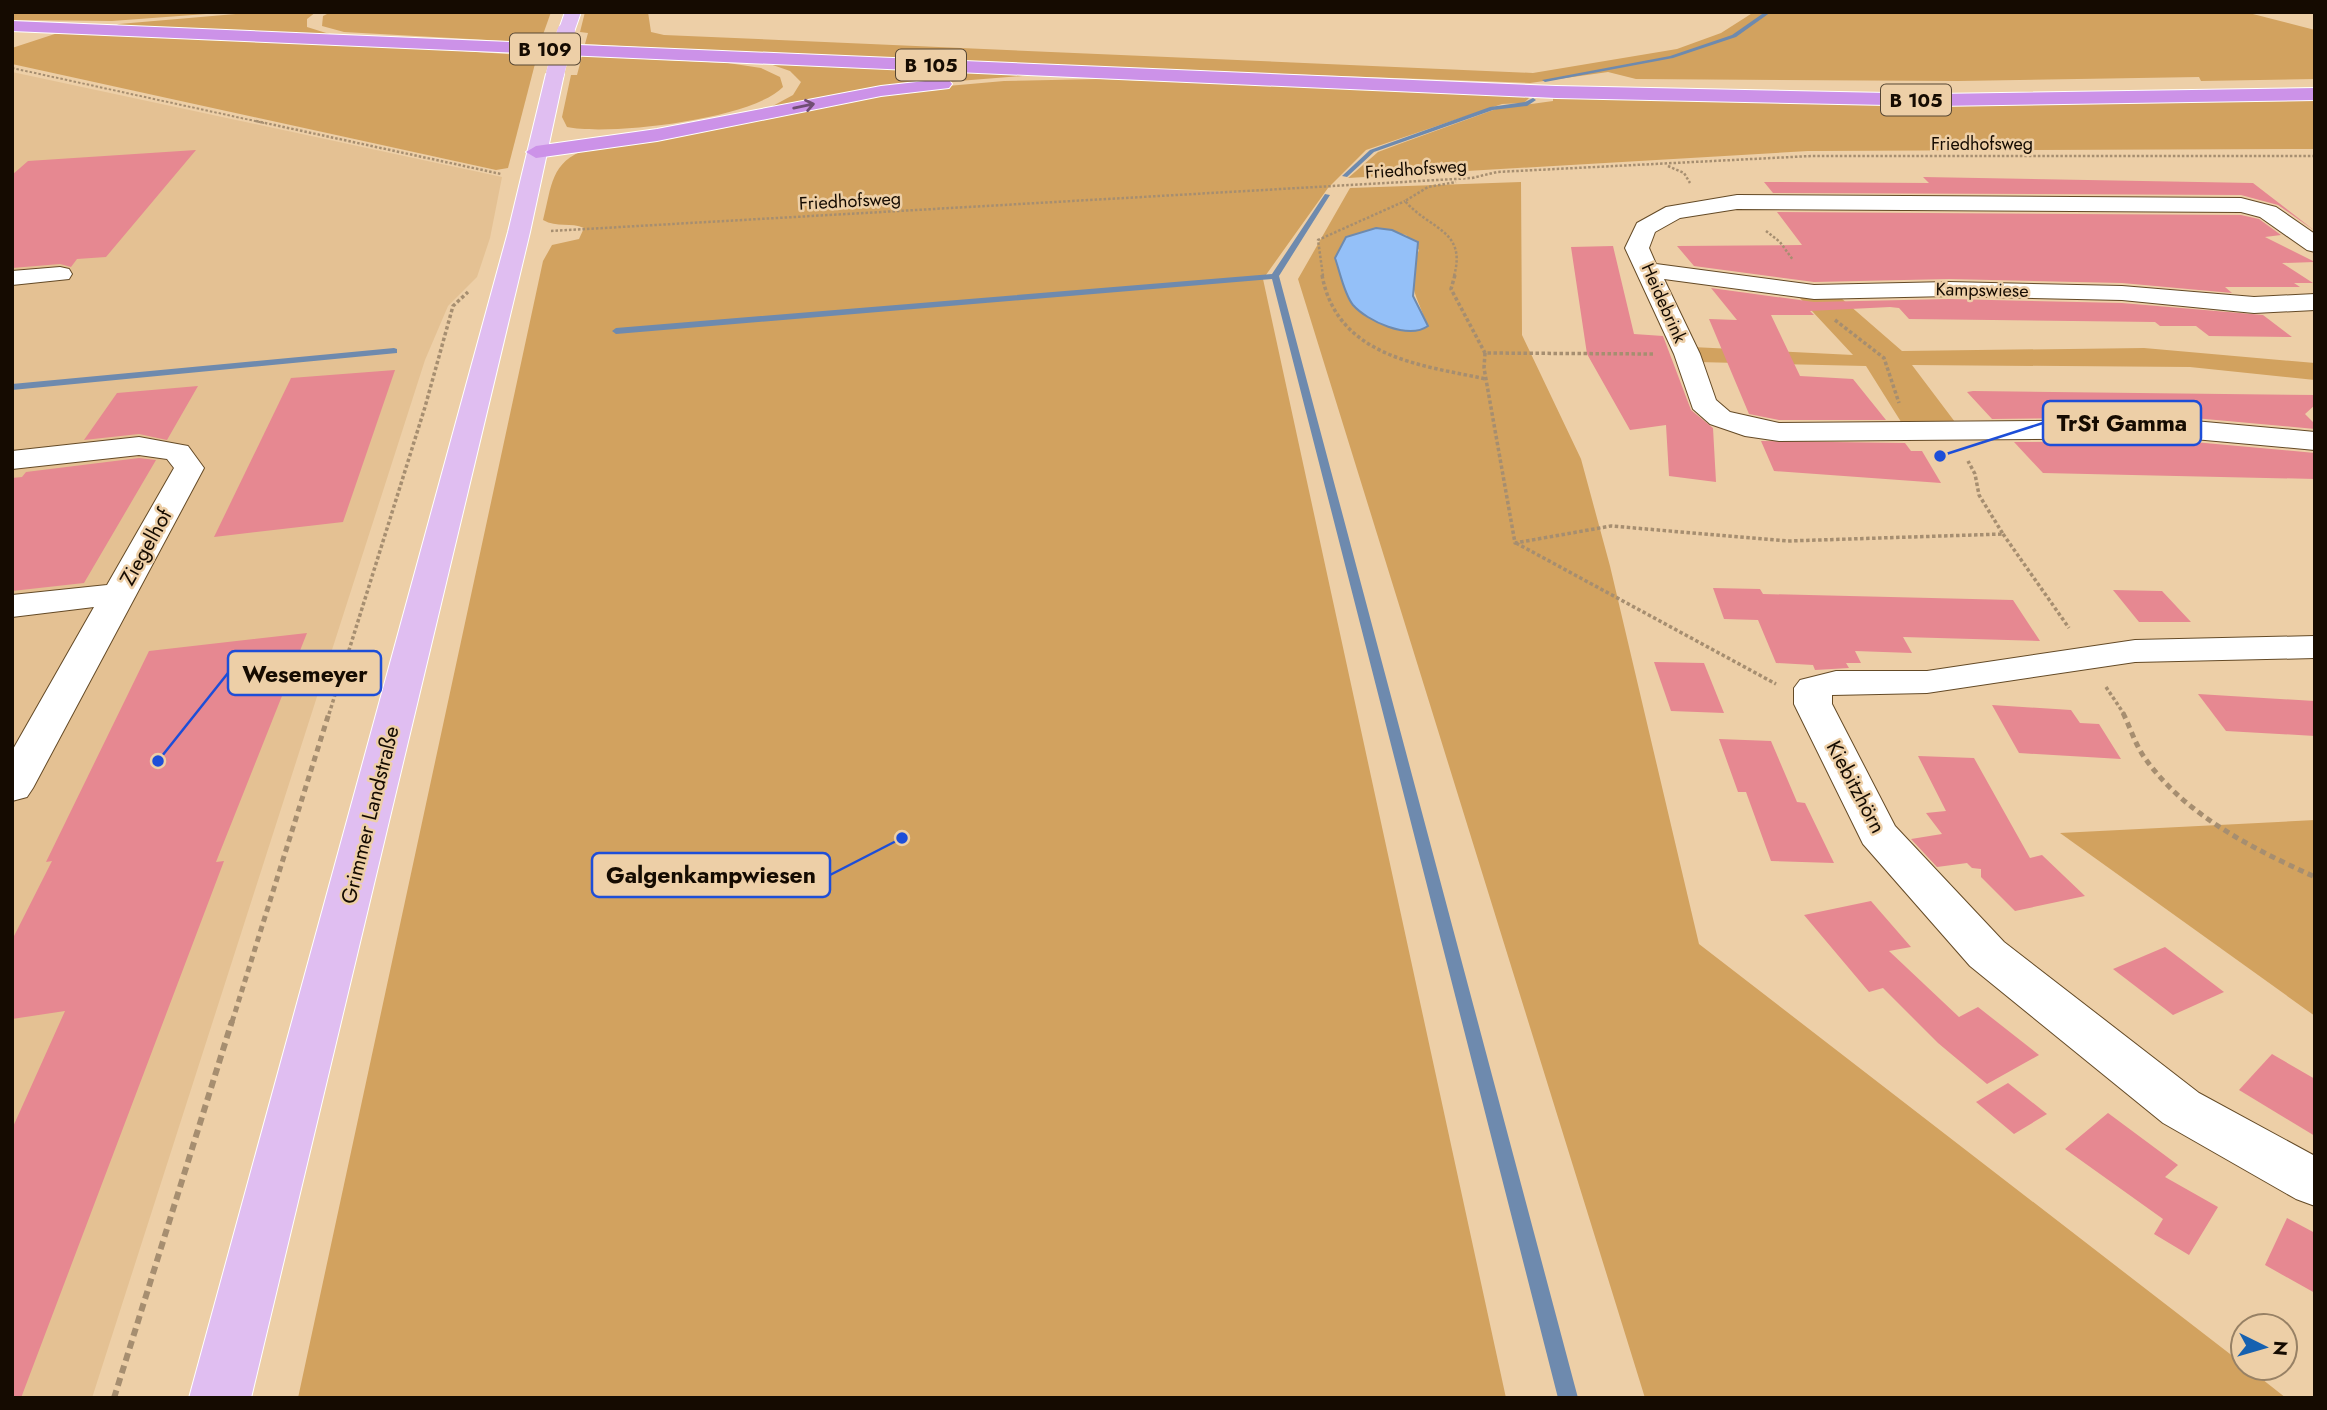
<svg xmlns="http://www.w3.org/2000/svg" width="2327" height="1410" font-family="Jost,sans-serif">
<rect width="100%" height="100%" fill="#edcfa7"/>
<path fill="#e4c193" d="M 12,72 L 502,177 L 490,238 L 477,277 L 448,306 L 425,360 L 92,1398 L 12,1398 Z"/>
<g fill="#d2a25f" fill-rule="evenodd">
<path d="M 12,12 L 233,12 L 112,21 L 12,20 Z"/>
<path d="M 259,12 L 316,12 L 307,19 L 307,27 L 339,37 L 112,27 L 119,24 Z"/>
<path d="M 331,12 L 551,12 L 540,43 L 344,32 L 322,26 L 323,16 Z"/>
<path d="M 585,12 L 648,12 L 651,32 L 664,35 L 1533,73 L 1677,49 L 1721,33 L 1754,12 L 2245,12 L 2315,30 L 2315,79 L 2201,81 L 2199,77 L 1958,81 L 1636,79 L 1608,72 L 1530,83 L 800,56 L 585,44 L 588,33 L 580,32 Z"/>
<path d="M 64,31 L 315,41 L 537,56 L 508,168 L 496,170 L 12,64 L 12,48 Z"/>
<path d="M 582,56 L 728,63 L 761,68 L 780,77 L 783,87 C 753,119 609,136 567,127 L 562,117 L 571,75 L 577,75 Z"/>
<path d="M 767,63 L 1035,75 L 921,84 L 769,108 L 793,95 L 801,82 L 790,71 Z"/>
<path d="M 1100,79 L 1532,95 L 1524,103 L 1502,104 L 1366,150 L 1328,188 L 1263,279 L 1506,1398 L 298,1398 L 543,261 L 552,245 L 579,239 L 584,228 C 571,222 557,228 543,220 C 552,186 550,162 587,149 L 925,88 L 1004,81 Z"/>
<path d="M 1553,96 L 2315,97 L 2315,149 L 1808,151 L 1348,178 L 1378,152 L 1402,143 L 1496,109 L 1553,101 Z"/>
<path d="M 1521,182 L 1522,335 L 1581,459 L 1610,566 L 1699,944 L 2243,1364 L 2243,1368 L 2248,1368 L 2286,1398 L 1645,1398 L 1298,279 L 1350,188 ZM 1376,229 L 1406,235 L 1419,250 C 1405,288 1417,293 1427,326 L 1370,317 L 1353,304 L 1335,258 L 1346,237 Z"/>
<path d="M 1798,296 L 1841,298 L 1902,351 L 2144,348 L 2315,363 L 2315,380 L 2190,367 L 1912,365 L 1958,426 L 1903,425 L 1866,366 L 1697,362 L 1692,347 L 1853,355 Z"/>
<path d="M 2315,820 L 2315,1016 L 2060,833 Z"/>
</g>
<path fill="#94c0f8" stroke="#6e8aae" stroke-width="2" d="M 1376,228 L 1392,230 L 1418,242 L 1413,296 L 1428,326 C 1408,340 1367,321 1353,305 C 1344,294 1340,272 1335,258 L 1346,237 Z"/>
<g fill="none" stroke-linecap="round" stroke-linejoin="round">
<g fill="#6e8aae" fill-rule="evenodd">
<path d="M 1765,12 L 1771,12 L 1736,37 L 1673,58 L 1545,82 L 1542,80 L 1670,56 L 1732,35 Z"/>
<path d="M 1533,98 L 1536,100 L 1527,106 L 1493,110 L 1374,152 L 1347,177 L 1342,176 L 1370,150 L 1490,107 L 1525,102 Z"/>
<path d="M 1325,194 L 1330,195 L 1279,276 L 1578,1398 L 1558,1398 L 1272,279 L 616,334 L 612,331 L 616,328 L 1272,274 Z"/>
<path d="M 394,348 L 397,349 L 397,353 L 12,390 L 12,384 Z"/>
</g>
</g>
<g fill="#e68891">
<path d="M 196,150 L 106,257 L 77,259 L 71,267 L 60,264 L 12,268 L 12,175 L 28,161 Z"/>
<path d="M 1923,177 L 2253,183 L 2315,231 L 2278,205 L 2241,195 L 1773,193 L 1764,182 L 1929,183 Z"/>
<path d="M 1777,212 L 2241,215 L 2259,219 L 2281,235 L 2265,237 L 2315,262 L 2282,263 L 2313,283 L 2294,283 L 2300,287 L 2225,287 L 2232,293 L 2122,283 L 1949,279 L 1814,282 L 1694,266 L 1677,246 L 1802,245 Z"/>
<path d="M 1613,246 L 1634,334 L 1663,336 L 1691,410 L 1713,428 L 1716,482 L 1669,476 L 1666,425 L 1630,430 L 1587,354 L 1571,247 Z"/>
<path d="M 1711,288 L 1814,302 L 1949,299 L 2122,303 L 2263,315 L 2292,337 L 2209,336 L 2196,326 L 2160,326 L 2155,322 L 1909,319 L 1899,308 L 1890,307 L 1810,311 L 1814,315 L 1771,315 L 1800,376 L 1853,379 L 1886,420 L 1779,420 L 1749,414 L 1709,319 L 1737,320 Z"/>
<path d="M 395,370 L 343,522 L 214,537 L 291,378 Z"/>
<path d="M 198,386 L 167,440 L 139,434 L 84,440 L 117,393 Z"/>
<path d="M 1973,391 L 2315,395 L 2315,405 L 2305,414 L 2315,424 L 2315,429 L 2183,417 L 1992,419 L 1967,392 Z"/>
<path d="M 1761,441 L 1905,443 L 1911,451 L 1922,451 L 1941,483 L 1774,471 Z"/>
<path d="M 2183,441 L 2315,453 L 2315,479 L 2043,473 L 2014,442 Z"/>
<path d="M 139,458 L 156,460 L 84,583 L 12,591 L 12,478 L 22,477 L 26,472 Z"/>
<path d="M 1713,588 L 1760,589 L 1763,594 L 2013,600 L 2040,641 L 1903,637 L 1912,653 L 1855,651 L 1861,663 L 1846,663 L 1849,668 L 1815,670 L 1813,665 L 1776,663 L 1758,620 L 1724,619 Z"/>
<path d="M 2113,590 L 2162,591 L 2191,622 L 2139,622 Z"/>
<path d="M 307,633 L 216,862 L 224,861 L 21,1398 L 12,1398 L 12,1129 L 65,1011 L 12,1019 L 12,940 L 52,861 L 46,862 L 149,651 Z"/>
<path d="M 1654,662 L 1704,663 L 1724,713 L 1671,711 Z"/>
<path d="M 2198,694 L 2315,701 L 2315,736 L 2226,731 Z"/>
<path d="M 1992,705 L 2071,710 L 2080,723 L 2099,724 L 2121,759 L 2019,753 Z"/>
<path d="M 1719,739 L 1771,741 L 1797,802 L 1805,803 L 1834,863 L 1771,861 L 1746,792 L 1738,792 Z"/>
<path d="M 1918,756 L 1974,758 L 2030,858 L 2042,855 L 2085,896 L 2015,911 L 1981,877 L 1981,869 L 1972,868 L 1967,863 L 1937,867 L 1911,839 L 1942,834 L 1926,813 L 1946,811 Z"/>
<path d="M 1871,901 L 1911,947 L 1889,951 L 1959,1017 L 1978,1007 L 2039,1055 L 1987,1084 L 1938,1043 L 1883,988 L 1869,992 L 1804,915 Z"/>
<path d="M 2165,947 L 2224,992 L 2173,1015 L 2113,969 Z"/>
<path d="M 2272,1054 L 2315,1079 L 2315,1136 L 2239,1090 Z"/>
<path d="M 2008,1083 L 2047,1114 L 2014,1134 L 1976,1102 Z"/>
<path d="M 2108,1113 L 2178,1165 L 2165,1177 L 2218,1207 L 2189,1255 L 2154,1234 L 2163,1219 L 2065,1149 Z"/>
<path d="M 2287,1218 L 2315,1233 L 2315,1293 L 2265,1265 Z"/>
</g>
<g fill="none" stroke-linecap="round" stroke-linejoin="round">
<g stroke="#644a26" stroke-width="2">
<g id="minor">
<path d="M 1737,195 L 2241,198 L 2276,207 L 2315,234 L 2315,252 L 2307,250 L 2260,217 L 2241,212 L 1737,209 L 1680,218 L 1655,232 L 1649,248 L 1656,264 L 1814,285 L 1949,282 L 2122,286 L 2254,297 L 2315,294 L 2315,310 L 2254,313 L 2122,300 L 1949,296 L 1814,299 L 1664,279 L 1700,354 L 1716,400 L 1730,412 L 1779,423 L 2183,420 L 2315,432 L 2315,450 L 2183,438 L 1779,441 L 1745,436 L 1710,424 L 1693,409 L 1674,354 L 1625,248 L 1637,223 L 1666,207 Z"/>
<path d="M 60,267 L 69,269 L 72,274 L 69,279 L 12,285 L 12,271 Z"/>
<path d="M 139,437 L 188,446 L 204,468 L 33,788 L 27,797 L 12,801 L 12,751 L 94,607 L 12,617 L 12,595 L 107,585 L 174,468 L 167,459 L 139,455 L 12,469 L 12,451 Z"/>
<path d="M 2315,636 L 2315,658 L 2135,662 L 1927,693 L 1832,695 L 1832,704 L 1895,826 L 2004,942 L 2199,1093 L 2315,1156 L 2315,1206 L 2296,1199 L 2163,1123 L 1970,966 L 1863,844 L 1794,704 L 1794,688 L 1800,680 L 1836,671 L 1927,671 L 2135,640 Z"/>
</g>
</g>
<g stroke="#fff" stroke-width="2">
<g id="major">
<path d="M 565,12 L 581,12 L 574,32 L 566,37 L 558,32 Z"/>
<path d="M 555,69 L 564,74 L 530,232 L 251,1398 L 189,1398 L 508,232 L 546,74 Z"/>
</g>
</g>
<g stroke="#fff" stroke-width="2">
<g id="highway">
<path d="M 12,21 L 1556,86 L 1936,94 L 2315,88 L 2315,100 L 1936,106 L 1556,98 L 12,31 Z"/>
<path d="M 943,79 L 949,80 L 952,84 L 949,88 L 881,96 L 657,141 L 536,158 L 526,152 L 536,146 L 657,129 L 881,86 Z"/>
</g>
</g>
<path stroke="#a68e70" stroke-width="2" stroke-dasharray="2.5 2" stroke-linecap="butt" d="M 12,68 L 264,123"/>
<g stroke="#a68e70" stroke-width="2.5" stroke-dasharray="2.5 2" stroke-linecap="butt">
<path d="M 256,121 L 501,174"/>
<path d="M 1668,166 L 1684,173 L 1690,183"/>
<path d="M 551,231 L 1472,178 L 1497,172 L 1811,156 L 2315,156"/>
<path d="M 1766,231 L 1780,242 L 1793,260"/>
<path d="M 1323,276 L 1318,240 L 1405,201"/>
<path d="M 1454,276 C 1467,230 1430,230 1405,201 L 1428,187 L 1456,182"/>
</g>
<g stroke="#a68e70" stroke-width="3.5" stroke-dasharray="3.5 2.5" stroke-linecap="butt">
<path d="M 1322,275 C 1337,357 1420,365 1486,379"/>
<path d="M 1455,275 L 1451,289 L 1485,353"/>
<path d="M 1835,320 L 1884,358 L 1899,403"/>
<path d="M 1653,354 L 1485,353 L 1484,368 L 1515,543 L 1611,526 L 1788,541 L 2003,534 L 1979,495 L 1975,474 L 1968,461"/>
<path d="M 2003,534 L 2069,628"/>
<path d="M 1516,543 L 1776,684"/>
<path d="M 2106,687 L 2124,714"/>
<path d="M 329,714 L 425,407 L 453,306 L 468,292"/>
</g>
<g stroke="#a68e70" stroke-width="5" stroke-dasharray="6 4.5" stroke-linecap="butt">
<path d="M 2123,713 C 2131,729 2136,747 2147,761 C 2188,817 2254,849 2315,877"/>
<path d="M 232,1022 L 329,713"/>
</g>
<path stroke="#a68e70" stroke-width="6" stroke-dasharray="8 5" stroke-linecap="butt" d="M 114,1398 L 232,1021"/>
<use href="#minor" fill="#fff" fill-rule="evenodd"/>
<use href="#major" fill="#e0bef1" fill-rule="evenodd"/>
<use href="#highway" fill="#cc92e8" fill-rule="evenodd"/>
<g stroke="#fff" stroke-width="18" stroke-linecap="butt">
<path id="major-bridge" d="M 555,74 L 566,32"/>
</g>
<use href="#major-bridge" stroke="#e0bef1" stroke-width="18"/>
</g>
<defs><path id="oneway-shaft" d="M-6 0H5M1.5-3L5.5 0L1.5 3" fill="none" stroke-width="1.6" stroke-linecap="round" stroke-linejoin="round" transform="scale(1.75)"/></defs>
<use stroke="#704e74" href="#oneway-shaft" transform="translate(804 106) rotate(-12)"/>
<g text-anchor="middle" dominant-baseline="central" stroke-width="5" stroke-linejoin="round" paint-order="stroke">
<g font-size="18" fill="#150b01" stroke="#edcfa7">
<text x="1982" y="144">Friedhofsweg</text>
<text transform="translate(1416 169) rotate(-4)">Friedhofsweg</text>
<text transform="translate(850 201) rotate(-3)">Friedhofsweg</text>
<text transform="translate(1982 290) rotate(1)">Kampswiese</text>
<text transform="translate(1664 303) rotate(66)">Heidebrink</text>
</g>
<g fill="#edcfa7" stroke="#564633" stroke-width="2">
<rect x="510" y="33.5" width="70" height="31" rx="5"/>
<rect x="896" y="49.5" width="70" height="31" rx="5"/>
<rect x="1881" y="84.5" width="70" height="31" rx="5"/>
</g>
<g font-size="19" font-weight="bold" fill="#150b01">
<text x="545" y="49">B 109</text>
<text x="931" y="65">B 105</text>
<text x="1916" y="100">B 105</text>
</g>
<g font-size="21" fill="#150b01" stroke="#edcfa7">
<text transform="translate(146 547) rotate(-61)">Ziegelhof</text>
<text transform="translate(1856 787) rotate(62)">Kiebitzhörn</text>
<text transform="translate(370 815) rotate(-76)">Grimmer Landstraße</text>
</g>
</g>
<path fill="none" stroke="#1d4ed8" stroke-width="2.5" d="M1940 456L2043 423M158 761L228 673M902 838L830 875"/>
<g fill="#1d4ed8" stroke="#edcfa7" stroke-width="2.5">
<circle cx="1940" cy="456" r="7"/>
<circle cx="158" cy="761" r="7"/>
<circle cx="902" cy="838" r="7"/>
</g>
<g fill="#edcfa7" stroke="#1d4ed8" stroke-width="2.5">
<rect x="2043" y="401" width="158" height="44" rx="7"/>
<rect x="228" y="651" width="153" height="44" rx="7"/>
<rect x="592" y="853" width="238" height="44" rx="7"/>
</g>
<g font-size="23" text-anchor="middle" font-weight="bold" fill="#150b01">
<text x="2122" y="431">TrSt Gamma</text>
<text x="305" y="682">Wesemeyer</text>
<text x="711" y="883">Galgenkampwiesen</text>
</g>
<rect width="2327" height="1410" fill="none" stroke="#150b01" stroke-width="28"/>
<g transform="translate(2264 1347) rotate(95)"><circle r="33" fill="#edcfa7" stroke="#978165" stroke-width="2"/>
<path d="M0-5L12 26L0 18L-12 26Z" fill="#1661b0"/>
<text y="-10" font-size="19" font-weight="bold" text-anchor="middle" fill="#150b01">N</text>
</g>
</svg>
